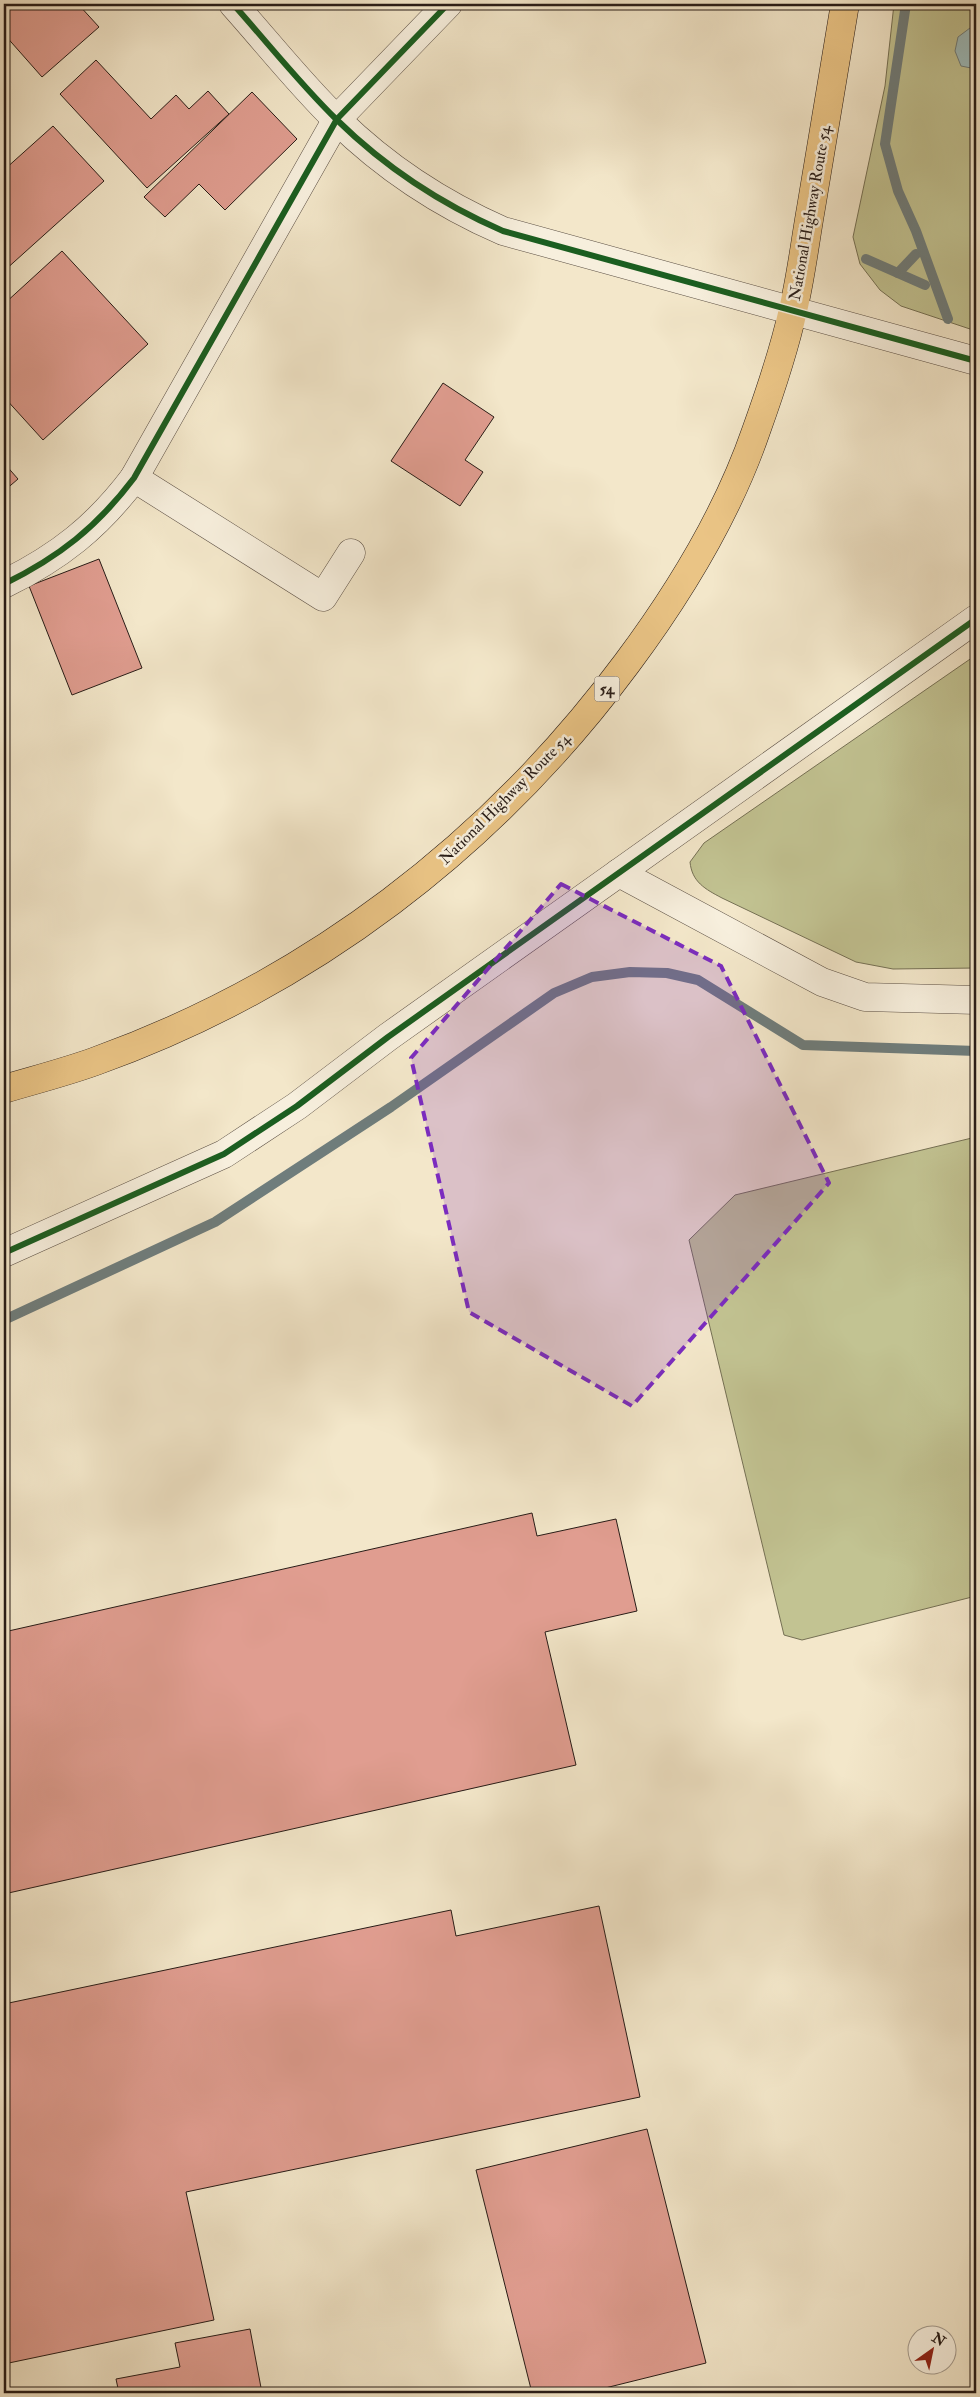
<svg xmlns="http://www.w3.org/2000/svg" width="980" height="2397" font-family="'IM FELL Double Pica',serif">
<rect width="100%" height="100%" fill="#f3e7ca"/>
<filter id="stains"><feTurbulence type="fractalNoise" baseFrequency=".004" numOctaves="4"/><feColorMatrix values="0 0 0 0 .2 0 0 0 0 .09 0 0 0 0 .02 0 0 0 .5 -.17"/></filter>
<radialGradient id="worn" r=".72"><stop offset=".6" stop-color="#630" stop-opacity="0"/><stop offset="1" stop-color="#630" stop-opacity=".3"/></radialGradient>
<g fill="#c2c392" stroke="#757054">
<path d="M 894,4 L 976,4 L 976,331 L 901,306 L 880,290 L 860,264 L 853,237 L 885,86 Z"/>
<path d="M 976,655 L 976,968 L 893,969 L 856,962 L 722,898 C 705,889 692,882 690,862 L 704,843 Z"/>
<path d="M 976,1137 L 976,1596 L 802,1640 L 784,1635 L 689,1240 L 735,1195 Z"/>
</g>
<path fill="#9ebebf" stroke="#6f7d7c" d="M 970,28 L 976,31 L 976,69 L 961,66 L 955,51 L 958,37 Z"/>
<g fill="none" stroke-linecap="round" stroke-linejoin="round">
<g stroke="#6f7d7c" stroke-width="10">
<path d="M 906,4 L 885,144 L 898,191 L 916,231 L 948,319"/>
<path d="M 866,259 L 925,285"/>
<path d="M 898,273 L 916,254"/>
<path d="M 4,1320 L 215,1222 L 391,1107 L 554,993 L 592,977 L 630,972 L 667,973 L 698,980 L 803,1045 L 976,1051"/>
</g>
</g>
<g fill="#e09d90" stroke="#281c17">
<path d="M 4,4 L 78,4 L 99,27 L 42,77 L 4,34 Z"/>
<path d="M 96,60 L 151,119 L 176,95 L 189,109 L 208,91 L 229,114 L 147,188 L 60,94 Z"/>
<path d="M 252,92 L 297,139 L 225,210 L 199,184 L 165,217 L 144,197 Z"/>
<path d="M 53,126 L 104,181 L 4,271 L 4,170 Z"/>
<path d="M 62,251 L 148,344 L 43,440 L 4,397 L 4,304 Z"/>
<path d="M 443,383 L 494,417 L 465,460 L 483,472 L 460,506 L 391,461 Z"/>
<path d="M 4,463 L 18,479 L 4,491 Z"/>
<path d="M 99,559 L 142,668 L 72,695 L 29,586 Z"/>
<path d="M 532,1513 L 537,1536 L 616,1519 L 637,1611 L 545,1632 L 576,1765 L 4,1894 L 4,1632 Z"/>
<path d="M 599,1906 L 640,2097 L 186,2192 L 214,2320 L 4,2364 L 4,2004 L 451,1910 L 456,1936 Z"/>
<path d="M 647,2129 L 706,2363 L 585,2393 L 532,2393 L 476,2170 Z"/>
<path d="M 250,2329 L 262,2393 L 119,2393 L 116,2379 L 180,2367 L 175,2343 Z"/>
</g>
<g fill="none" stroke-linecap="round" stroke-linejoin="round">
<g stroke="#5b4f44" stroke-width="29">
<g id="minor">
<path d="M 233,4 C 267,42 300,84 337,120 C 385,167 441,204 503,231 L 976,361"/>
<path d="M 134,478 L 323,597 L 351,553"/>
<path d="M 4,584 C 59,557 97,527 134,478 L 337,119 L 448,4"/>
<path d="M 619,873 L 822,982 L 865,997 L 976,1000"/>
<path d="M 4,1253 L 224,1154 L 297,1106 L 388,1037 L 976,619"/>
</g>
</g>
<g stroke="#281c17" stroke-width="29">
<path id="highway" d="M 4,1089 C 34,1080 66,1072 96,1061 C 310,984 492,845 627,663 C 680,592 727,515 756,431 C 770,392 784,351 793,310 C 801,277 805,242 811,208 C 822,140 834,72 845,4"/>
</g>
<use href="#minor" stroke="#f7efdd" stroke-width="28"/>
<use href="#highway" stroke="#eac485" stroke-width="28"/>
<g stroke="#f7efdd" stroke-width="9">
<g id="cycleway">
<path d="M 233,4 C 267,42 300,84 337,120 C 385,167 441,204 503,231 L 976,361"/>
<path d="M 4,584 C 59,557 97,527 134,478 L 337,119 L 448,4"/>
<path d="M 4,1253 L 224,1154 L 297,1106 L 388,1037 L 976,619"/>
</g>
</g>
<use href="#cycleway" stroke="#1b5e20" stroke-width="6"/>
</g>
<path fill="#7b2cbf" fill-opacity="0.2" stroke="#7b2cbf" stroke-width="4" stroke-dasharray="10 6" stroke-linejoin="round" d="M 561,884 L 721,966 L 829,1183 L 632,1406 L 469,1312 L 411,1058 Z"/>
<g text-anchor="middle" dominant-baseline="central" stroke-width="5" stroke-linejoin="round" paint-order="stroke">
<rect fill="#f7efdd" stroke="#665b52" stroke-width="1" x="594.5" y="676.5" width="25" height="25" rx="4"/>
<g font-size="15" font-weight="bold" fill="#281c17">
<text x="607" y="689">54</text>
</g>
<g font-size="16" fill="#281c17" stroke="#f7efdd">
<text transform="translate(810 213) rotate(-80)">National Highway Route 54</text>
<text transform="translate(505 799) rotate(-45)">National Highway Route 54</text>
</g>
</g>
<rect width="980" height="2397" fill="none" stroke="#f3e7ca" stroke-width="20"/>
<rect x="5" y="5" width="970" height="2387" fill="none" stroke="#281c17" stroke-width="2.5"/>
<rect x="10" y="10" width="960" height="2377" fill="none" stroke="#281c17"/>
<g transform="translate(932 2350) rotate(33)"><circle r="24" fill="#f7efdd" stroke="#a49b8e"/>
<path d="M0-4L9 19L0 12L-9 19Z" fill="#8f2418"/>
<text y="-8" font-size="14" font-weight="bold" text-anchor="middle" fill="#281c17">N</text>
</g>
<rect width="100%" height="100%" filter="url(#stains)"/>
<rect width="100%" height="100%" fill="url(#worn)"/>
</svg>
